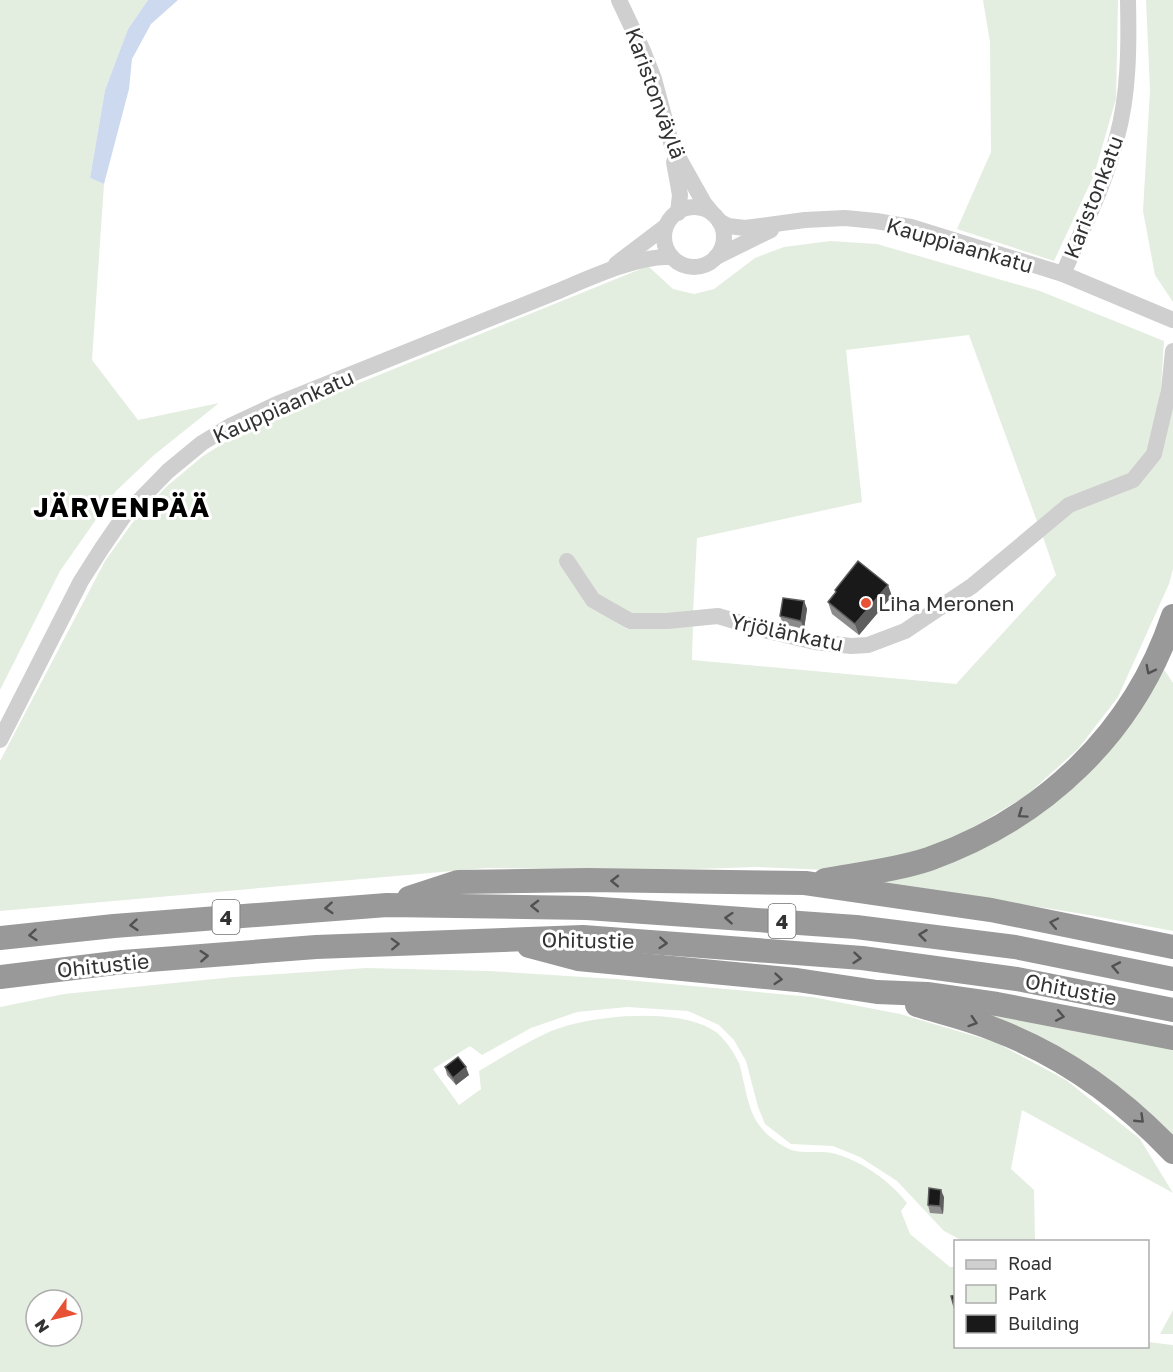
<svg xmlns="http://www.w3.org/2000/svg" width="1173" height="1372" font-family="'Golos Text',sans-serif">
<rect width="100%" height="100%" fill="#fff"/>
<g fill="#e4eee0" fill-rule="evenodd">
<path d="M 0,0 L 148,0 L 128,29 L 105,90 L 90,178 L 104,184 L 92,360 L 138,420 L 219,403 L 154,455 L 116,491 L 60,571 L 0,690 Z"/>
<path d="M 983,0 L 1118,0 L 1116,99 L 1094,175 L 1054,261 L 957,229 L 991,152 L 990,42 Z"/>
<path d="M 1146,0 L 1173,0 L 1173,302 L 1155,275 L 1143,211 L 1150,90 Z"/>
<path d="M 830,241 L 877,244 L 1040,291 L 1164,341 L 1161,388 L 1149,452 L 1129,474 L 1038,524 L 969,335 L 846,350 L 862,502 L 697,538 L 693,613 L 632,617 L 588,605 L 627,629 L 693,626 L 692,660 L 956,684 L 1056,575 L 1042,534 L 1072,508 L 1136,485 L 1173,404 L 1173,569 L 1169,584 L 1118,697 L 1078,749 L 1027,795 L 959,836 L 910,855 L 829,870 L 756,867 L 665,870 L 487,868 L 0,911 L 0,761 L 105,561 L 133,522 L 166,487 L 203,456 L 248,428 L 648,266 L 673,289 L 694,294 L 714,289 L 755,258 L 784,247 Z"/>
<path d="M 1163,668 L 1173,683 L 1173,931 L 1089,915 L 951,893 L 852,885 L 991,842 Z"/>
<path d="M 366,968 L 489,971 L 616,979 L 812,997 L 900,1014 L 995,1042 L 1066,1080 L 1140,1139 L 1173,1193 L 1022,1110 L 1011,1169 L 1034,1190 L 1035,1241 L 963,1241 L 944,1231 L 897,1181 L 860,1157 L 833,1146 L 791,1144 L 765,1124 L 758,1107 L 746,1061 L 734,1040 L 719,1025 L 688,1011 L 627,1007 L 577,1012 L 531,1028 L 482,1055 L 470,1046 L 433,1069 L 459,1105 L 481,1089 L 479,1071 C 501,1058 523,1044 547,1033 C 585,1015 680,1006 716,1032 C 724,1038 733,1051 738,1061 C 741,1067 742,1076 744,1083 C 750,1114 757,1132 787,1148 C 799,1155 819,1150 832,1153 C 861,1160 890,1181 907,1203 L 901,1211 L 910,1234 L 950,1267 L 955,1267 L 956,1346 L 1148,1346 L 1148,1342 L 1173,1345 L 1173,1372 L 0,1372 L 0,1007 L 64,994 L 234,977 ZM 36,1300 L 72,1300 L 72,1336 L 36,1336 Z"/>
<path d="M 947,1006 L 1173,1048 L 1173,1144 L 1159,1129 Z"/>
<path d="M 1173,1310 L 1173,1334 L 1160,1334 Z"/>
</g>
<path fill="#cdd9ee" d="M 148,0 L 178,0 L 151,24 L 132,59 L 129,89 L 104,184 L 90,178 L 105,90 L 128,29 Z"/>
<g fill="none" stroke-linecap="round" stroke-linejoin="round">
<g stroke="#cfcfcf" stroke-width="16">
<path d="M 619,0 L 643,51 L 654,79 L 672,146 L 704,203 L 713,214"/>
<path d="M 674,162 L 680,195 L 678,213"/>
<circle cx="694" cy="237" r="30"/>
<path d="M 719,221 L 728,226 L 745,228 L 805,220 L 845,218 L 876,221 L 911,227 L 1063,274 L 1173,320"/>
<path d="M 716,257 L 771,230"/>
<path d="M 616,264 L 666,226"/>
<path d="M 1063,274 C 1082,230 1105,185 1117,137 C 1129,93 1129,46 1128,0"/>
<path d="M 567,561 L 593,600 L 630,621 L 667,621 L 718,616 L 768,631 L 815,642 L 851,646 L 868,645 L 905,631 L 972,586 L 1069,505 L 1133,480 L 1154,454 L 1169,390 L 1173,351"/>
<path d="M 0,740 L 81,581 L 102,548 L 124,516 L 168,471 L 202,443 L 230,426 L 277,404 L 556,292 C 587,279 638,255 671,257"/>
</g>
<g stroke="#999" stroke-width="24">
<path d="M 825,880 C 859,874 896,870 929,859 C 1044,818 1134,733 1173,616"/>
<path d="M 409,898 L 458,882 L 588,880 L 805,883 L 991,910 L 1173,947"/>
<path d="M 0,938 L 114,926 L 387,905 L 587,908 L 856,927 L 1015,947 L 1173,979"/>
<path d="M 529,946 L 578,959 L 797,980 L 877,992 L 927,994 L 997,1004 L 1173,1038"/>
<path d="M 0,977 L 123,962 L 316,947 L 583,937 L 862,958 L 1017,979 L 1173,1010"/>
<path d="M 917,1005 C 943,1013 970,1019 996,1030 C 1064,1056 1123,1099 1173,1152"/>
</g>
</g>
<g fill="#8c8c8c">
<path d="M 835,590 L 892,596 L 859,635 L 832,614 L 828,602 L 836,593 Z"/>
<path d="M 804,601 L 807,609 L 804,629 L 783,624 L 780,616 Z"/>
<path d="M 445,1067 L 469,1075 L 456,1085 L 447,1075 Z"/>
<path d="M 944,1197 L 943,1214 L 930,1213 L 928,1205 Z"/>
</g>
<g fill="#5e5e5e">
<path d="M 888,585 L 892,596 L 859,635 L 855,624 Z"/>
<path d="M 804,601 L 807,609 L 804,629 L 801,621 Z"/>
<path d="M 466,1067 L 469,1075 L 456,1085 L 453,1078 Z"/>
<path d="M 941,1190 L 944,1197 L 943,1214 L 940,1206 Z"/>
</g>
<g fill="#191919" stroke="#5e5e5e" stroke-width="1.5">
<path d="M 858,561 L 888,585 L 855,624 L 828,602 L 836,592 L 835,590 Z"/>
<path d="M 783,598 L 804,601 L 801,621 L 780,616 Z"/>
<path d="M 458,1057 L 466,1067 L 453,1078 L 445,1067 Z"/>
<path d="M 929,1188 L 941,1190 L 940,1206 L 928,1205 Z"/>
<path d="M 956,1295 L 956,1310 L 955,1310 L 951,1296 Z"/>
</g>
<defs><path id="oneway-chevron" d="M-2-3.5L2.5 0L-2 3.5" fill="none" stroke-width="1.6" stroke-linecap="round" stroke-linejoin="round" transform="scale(1.5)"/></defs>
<g stroke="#515151">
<use href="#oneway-chevron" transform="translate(1150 670) rotate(117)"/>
<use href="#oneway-chevron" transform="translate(1022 814) rotate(145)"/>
<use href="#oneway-chevron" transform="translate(615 881) rotate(-179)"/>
<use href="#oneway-chevron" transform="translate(535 906) rotate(-179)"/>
<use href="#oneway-chevron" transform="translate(329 908) rotate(176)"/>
<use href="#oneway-chevron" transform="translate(729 918) rotate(-176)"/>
<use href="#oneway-chevron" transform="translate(1054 923) rotate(-168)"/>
<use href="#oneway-chevron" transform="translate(134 925) rotate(175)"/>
<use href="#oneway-chevron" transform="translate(33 935) rotate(175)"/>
<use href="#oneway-chevron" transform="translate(923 935) rotate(-173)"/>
<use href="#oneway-chevron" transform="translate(663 943) rotate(4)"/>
<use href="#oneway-chevron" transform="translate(395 944) rotate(-2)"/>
<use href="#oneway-chevron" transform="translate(204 956) rotate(-4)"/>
<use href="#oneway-chevron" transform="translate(857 958) rotate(5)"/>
<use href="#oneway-chevron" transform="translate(1116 967) rotate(-169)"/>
<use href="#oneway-chevron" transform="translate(778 979) rotate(5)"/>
<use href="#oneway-chevron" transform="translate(1060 1016) rotate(11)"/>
<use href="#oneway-chevron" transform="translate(973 1022) rotate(18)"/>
<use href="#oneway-chevron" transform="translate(1140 1119) rotate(44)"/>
</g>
<circle fill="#e75235" stroke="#fff" stroke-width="2" cx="866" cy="603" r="6"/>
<g text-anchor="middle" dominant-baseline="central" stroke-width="6" stroke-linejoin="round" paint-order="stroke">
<g fill="#fff" stroke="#707070" stroke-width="1.5">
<rect x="212.5" y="900" width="27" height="34" rx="4.5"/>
<rect x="768.5" y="904" width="27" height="34" rx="4.5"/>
</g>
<g font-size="20" font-weight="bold" fill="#323232">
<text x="226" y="917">4</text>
<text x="782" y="921">4</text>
</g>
<g font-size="21" fill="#323232" stroke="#fff">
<text transform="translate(656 93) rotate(70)">Karistonväylä</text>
<text transform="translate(1093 197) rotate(-69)">Karistonkatu</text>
<text transform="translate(960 245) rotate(16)">Kauppiaankatu</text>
<text transform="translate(283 406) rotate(-24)">Kauppiaankatu</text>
<text transform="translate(787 632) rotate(12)">Yrjölänkatu</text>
<text transform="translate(588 940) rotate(1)">Ohitustie</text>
<text transform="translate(103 965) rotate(-6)">Ohitustie</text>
<text transform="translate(1071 989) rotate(11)">Ohitustie</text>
</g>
<g font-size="21" fill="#323232" stroke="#fff" text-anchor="start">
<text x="878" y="603">Liha Meronen</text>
</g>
<g font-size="27" font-weight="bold" letter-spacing="1.5" fill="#000" stroke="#fff">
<text x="122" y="507">JÄRVENPÄÄ</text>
</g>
</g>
<rect x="954" y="1240" width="195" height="108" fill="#ffffff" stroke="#adadad" stroke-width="1.5"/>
<rect x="966" y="1260" width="30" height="9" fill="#cfcfcf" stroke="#adadad" stroke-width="1.5"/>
<text x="1008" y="1270" font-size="18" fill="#323232">Road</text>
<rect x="966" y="1285" width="30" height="18" fill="#e4eee0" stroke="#adadad" stroke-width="1.5"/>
<text x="1008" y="1300" font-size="18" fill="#323232">Park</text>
<rect x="966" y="1315" width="30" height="18" fill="#191919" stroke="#adadad" stroke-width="1.5"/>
<text x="1008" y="1330" font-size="18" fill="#323232">Building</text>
<g transform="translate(54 1318) rotate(236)"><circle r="28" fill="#ffffff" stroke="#adadad" stroke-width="1.5"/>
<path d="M0-4.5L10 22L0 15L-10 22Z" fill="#e75235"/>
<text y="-9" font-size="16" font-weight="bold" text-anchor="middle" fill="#323232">N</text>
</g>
</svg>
